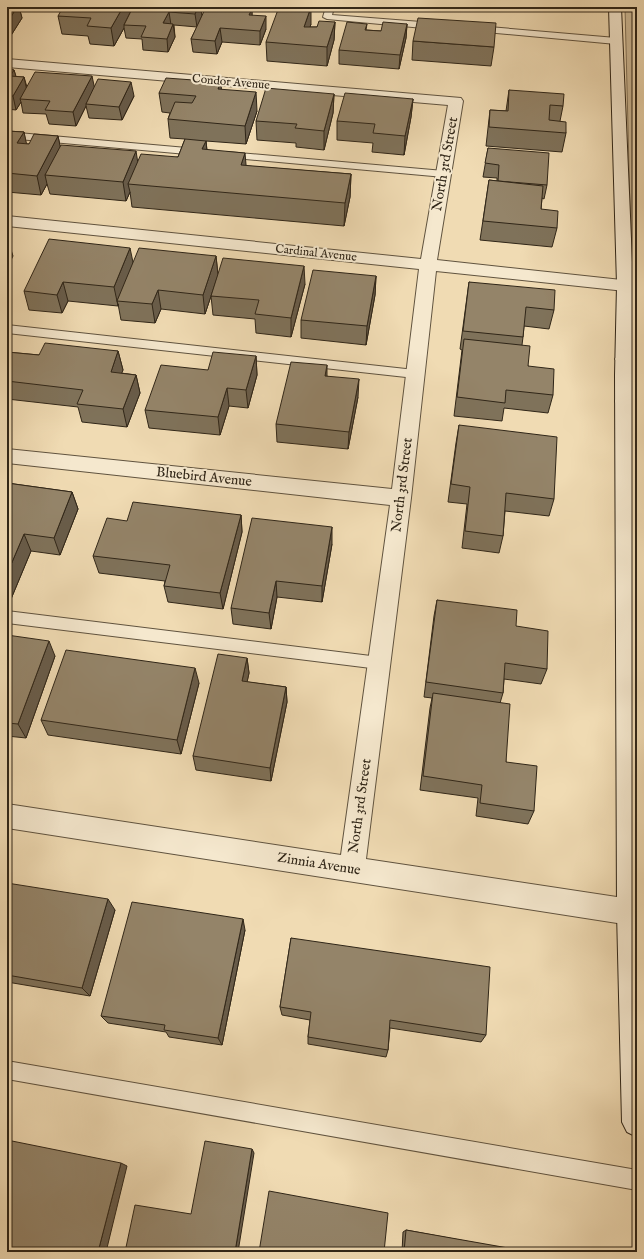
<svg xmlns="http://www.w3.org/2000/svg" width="644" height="1259" font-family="'IM FELL English',serif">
<rect width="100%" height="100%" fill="#f0dbb3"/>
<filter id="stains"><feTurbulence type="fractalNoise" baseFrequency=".005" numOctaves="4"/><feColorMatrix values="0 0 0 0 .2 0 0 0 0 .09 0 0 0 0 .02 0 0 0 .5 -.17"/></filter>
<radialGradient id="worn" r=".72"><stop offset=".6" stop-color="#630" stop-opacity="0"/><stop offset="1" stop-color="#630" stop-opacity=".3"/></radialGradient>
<path fill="#cfbc99" stroke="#807158" d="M 625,7 L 637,7 L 637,486 Z"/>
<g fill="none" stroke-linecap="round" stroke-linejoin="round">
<g stroke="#60533f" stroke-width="2">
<g id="lane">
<path d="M 326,7 L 334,7 L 332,15 L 434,23 L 438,26 L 434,29 L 327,19 L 323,17 Z"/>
<path d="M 477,26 L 616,38 L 620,41 L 616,44 L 474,31 L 473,29 Z"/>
<path d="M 7,132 L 198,149 L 203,152 L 198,155 L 7,138 Z"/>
<path d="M 227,152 L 444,171 L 449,174 L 444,177 L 224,157 L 222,155 Z"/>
<path d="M 7,325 L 415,370 L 421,374 L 415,378 L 7,333 Z"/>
<path d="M 7,611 L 379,657 L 384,659 L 386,663 L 384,667 L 379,669 L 7,623 Z"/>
<path d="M 7,1061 L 637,1170 L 637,1190 L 7,1079 Z"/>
</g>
</g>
<g stroke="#60533f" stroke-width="2">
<g id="street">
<path d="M 7,59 L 461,98 L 463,101 L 437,260 L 631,281 L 633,285 L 631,289 L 625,291 L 436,271 L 411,498 L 366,859 L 630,899 L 637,902 L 637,922 L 630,925 L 7,828 L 7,804 L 341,855 L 390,505 L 7,463 L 7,449 L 392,489 L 419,269 L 7,226 L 7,216 L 421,259 L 448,105 L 7,67 Z"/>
<path d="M 624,353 L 637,355 L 637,367 L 618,363 L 615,359 L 618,355 Z"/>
<path d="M 624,394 L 637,396 L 637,410 L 617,406 L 615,401 L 617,396 Z"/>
</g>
</g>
<g stroke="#302618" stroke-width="2">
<path id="secondary" d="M 609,7 L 621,7 L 633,285 L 633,375 L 637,584 L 637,1137 L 627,1132 L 622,1122 L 617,912 L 615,375 L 617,285 Z"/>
</g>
<use href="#lane" fill="#f5e8ce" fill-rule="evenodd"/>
<use href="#street" fill="#f5e8ce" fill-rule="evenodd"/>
<use href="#secondary" fill="#f5e8ce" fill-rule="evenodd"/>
</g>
<g fill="#7f725a" stroke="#302618">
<path d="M 7,7 L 19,7 L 22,18 L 10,37 L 7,37 Z"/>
<path d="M 201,7 L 202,16 L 198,25 L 252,9 L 252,15 L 266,29 L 260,45 L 222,42 L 217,54 L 193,52 L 191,39 L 197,27 L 174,25 L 175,37 L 168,52 L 143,50 L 142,39 L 126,38 L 124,28 L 114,46 L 90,44 L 88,36 L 62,34 L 58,16 Z"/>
<path d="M 335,22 L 334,40 L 327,66 L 267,61 L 266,42 L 311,24 L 310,27 L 317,27 Z"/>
<path d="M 367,24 L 366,30 L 381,31 L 407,24 L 406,38 L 399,69 L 339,64 L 339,50 Z"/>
<path d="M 413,41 L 494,47 L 491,66 L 412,60 Z"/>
<path d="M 7,69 L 14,70 L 16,77 L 24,77 L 27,87 L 94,87 L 134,96 L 122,120 L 89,118 L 86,106 L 76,126 L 49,124 L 46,114 L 23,113 L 21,102 L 16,110 L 7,109 Z"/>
<path d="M 221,89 L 257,111 L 246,144 L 206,141 L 207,150 L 246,166 L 351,174 L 350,197 L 344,226 L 132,207 L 130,192 L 126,201 L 50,194 L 47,184 L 41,195 L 7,192 L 7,131 L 24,132 L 26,144 L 29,144 L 58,136 L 60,146 L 138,163 L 178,157 L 185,139 L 170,138 L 168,119 L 170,113 L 162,112 L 159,93 Z"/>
<path d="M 509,90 L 563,106 L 560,121 L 566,133 L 562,152 L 486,146 L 490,110 L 506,111 Z"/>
<path d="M 334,94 L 333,113 L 324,150 L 296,147 L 296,143 L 257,140 L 256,121 Z"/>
<path d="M 413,99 L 411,117 L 404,155 L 372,152 L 373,143 L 337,140 L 337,121 Z"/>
<path d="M 488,148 L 547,185 L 544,199 L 542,198 L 541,209 L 557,228 L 552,247 L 480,240 L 489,180 L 497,181 L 497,178 L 483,177 Z"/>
<path d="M 216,256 L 218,275 L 205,314 L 161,309 L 155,323 L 121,320 L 118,304 L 118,306 L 68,301 L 62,313 L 29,310 L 24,291 L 133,263 Z"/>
<path d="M 376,276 L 375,295 L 366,345 L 301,338 L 301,320 Z"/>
<path d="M 469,282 L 554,310 L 549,329 L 524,326 L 523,337 L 522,345 L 528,366 L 553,395 L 548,413 L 504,408 L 502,421 L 454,416 L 462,350 L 460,349 Z"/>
<path d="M 305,284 L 291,337 L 256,333 L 255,319 L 213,315 L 211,296 Z"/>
<path d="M 118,351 L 123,370 L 121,373 L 136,375 L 140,393 L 127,427 L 82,422 L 78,407 L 7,399 L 7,352 L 39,355 Z"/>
<path d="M 256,356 L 257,375 L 248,408 L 229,406 L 220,435 L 149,428 L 145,410 L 208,370 Z"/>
<path d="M 327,376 L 358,397 L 348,449 L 277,442 L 276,424 Z"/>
<path d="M 459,425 L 554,499 L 549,516 L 505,511 L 503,536 L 499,553 L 462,548 L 467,504 L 448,502 L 456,443 Z"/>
<path d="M 7,483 L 72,492 L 78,509 L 60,555 L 31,551 L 11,599 L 7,599 Z"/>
<path d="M 241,515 L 242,532 L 223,609 L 168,602 L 164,586 L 165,581 L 99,573 L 93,556 L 127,521 Z"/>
<path d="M 332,544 L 322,602 L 277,597 L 271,629 L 233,624 L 231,608 Z"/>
<path d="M 437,600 L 516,626 L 547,669 L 541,684 L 504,679 L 503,693 L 500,703 L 506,762 L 534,811 L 528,824 L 476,816 L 478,798 L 420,790 L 430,708 L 432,698 L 424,697 L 434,616 Z"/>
<path d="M 7,635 L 55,656 L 26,738 L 7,736 Z"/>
<path d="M 247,658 L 249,673 L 247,682 L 286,687 L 287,702 L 271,781 L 196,770 L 193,756 Z"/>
<path d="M 199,683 L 181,754 L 48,735 L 41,720 Z"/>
<path d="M 7,883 L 115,910 L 90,996 L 7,982 Z"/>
<path d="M 245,930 L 222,1045 L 169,1037 L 166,1032 L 108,1023 L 101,1016 Z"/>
<path d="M 291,938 L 486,1035 L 481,1042 L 390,1028 L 388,1050 L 386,1057 L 308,1044 L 308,1037 L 310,1020 L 282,1015 L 280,1007 Z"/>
<path d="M 406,1230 L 524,1252 L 402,1252 L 403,1232 Z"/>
</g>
<g fill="#685c4a" stroke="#302618">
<path d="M 17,7 L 19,7 L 22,18 L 10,37 L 7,27 L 7,23 Z"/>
<path d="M 123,7 L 133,7 L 124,25 L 124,28 L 114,46 L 111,28 Z"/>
<path d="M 198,7 L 201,7 L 202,16 L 197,27 L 195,14 Z"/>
<path d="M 311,7 L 311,24 L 304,45 L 304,27 Z"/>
<path d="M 252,9 L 252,22 L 249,15 Z"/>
<path d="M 169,12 L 171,25 L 163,23 Z"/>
<path d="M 266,16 L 266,29 L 260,45 L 260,31 Z"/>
<path d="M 335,22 L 334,40 L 327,66 L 327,47 Z"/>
<path d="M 173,24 L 175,37 L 168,52 L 167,39 Z"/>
<path d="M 407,24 L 406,38 L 399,69 L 400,55 Z"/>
<path d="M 220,28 L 222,42 L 217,54 L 215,41 Z"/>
<path d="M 14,70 L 18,83 L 10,76 Z"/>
<path d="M 92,76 L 95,90 L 86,104 L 86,106 L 76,126 L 73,112 Z"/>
<path d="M 24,77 L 27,91 L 20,99 L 21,102 L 16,110 L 13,96 Z"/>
<path d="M 131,82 L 134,96 L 122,120 L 119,107 Z"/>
<path d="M 221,82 L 222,101 L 218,89 Z"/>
<path d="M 256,92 L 257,111 L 246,144 L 245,126 Z"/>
<path d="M 334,94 L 333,113 L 324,150 L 324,131 Z"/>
<path d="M 413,99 L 411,117 L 404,155 L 405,136 Z"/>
<path d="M 24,132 L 28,151 L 17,143 Z"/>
<path d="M 58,136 L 62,155 L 45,175 L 47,184 L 41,195 L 37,176 Z"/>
<path d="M 206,141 L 208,164 L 202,149 Z"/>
<path d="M 136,151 L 139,170 L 128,184 L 130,192 L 126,201 L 123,182 Z"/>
<path d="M 245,153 L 247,176 L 241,165 Z"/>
<path d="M 351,174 L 350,197 L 344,226 L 345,203 Z"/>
<path d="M 7,237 L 13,256 L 7,268 Z"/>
<path d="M 130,248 L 134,267 L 117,301 L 118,304 L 118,306 L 114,287 Z"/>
<path d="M 216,256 L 218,275 L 205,314 L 203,295 Z"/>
<path d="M 304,266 L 305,284 L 291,337 L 291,318 Z"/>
<path d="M 376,276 L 375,295 L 366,345 L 367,326 Z"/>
<path d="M 63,282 L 68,301 L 62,313 L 57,295 Z"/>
<path d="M 158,290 L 161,309 L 155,323 L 152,304 Z"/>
<path d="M 118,351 L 123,370 L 115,390 L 111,372 Z"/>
<path d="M 256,356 L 257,375 L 248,408 L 246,390 Z"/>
<path d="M 327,365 L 327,384 L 325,376 Z"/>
<path d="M 136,375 L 140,393 L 127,427 L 123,409 Z"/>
<path d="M 359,379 L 358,397 L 348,449 L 349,432 Z"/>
<path d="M 227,388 L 229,406 L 220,435 L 218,417 Z"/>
<path d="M 72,492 L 78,509 L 60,555 L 54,538 Z"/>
<path d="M 241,515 L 242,532 L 223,609 L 220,593 Z"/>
<path d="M 332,527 L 332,544 L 322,602 L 322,586 Z"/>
<path d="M 24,534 L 31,551 L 11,599 L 7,591 L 7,574 Z"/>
<path d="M 276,581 L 277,597 L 271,629 L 269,613 Z"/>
<path d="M 49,641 L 55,656 L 26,738 L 18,724 Z"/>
<path d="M 247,658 L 249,673 L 244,696 L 242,681 Z"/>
<path d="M 195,668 L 199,683 L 181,754 L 177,740 Z"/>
<path d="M 286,687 L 287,702 L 271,781 L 270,768 Z"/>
<path d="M 108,899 L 115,910 L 90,996 L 82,988 Z"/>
<path d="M 243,919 L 245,930 L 222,1045 L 218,1038 Z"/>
<path d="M 252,1149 L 254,1153 L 238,1252 L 235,1252 Z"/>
<path d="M 121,1163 L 127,1166 L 106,1252 L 98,1252 Z"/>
</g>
<g fill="#948469" stroke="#302618">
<path d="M 7,7 L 17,7 L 7,23 Z"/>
<path d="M 63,7 L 123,7 L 111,28 L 87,26 L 91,18 L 58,16 Z"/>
<path d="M 133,7 L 198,7 L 195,14 L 169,12 L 163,23 L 173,24 L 167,39 L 141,37 L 146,26 L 124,25 Z"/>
<path d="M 206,7 L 223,7 L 252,9 L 249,15 L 266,16 L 260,31 L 220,28 L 215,41 L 191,39 Z"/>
<path d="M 279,7 L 311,7 L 304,27 L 317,27 L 319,21 L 335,22 L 327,47 L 266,42 Z"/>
<path d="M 418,18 L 496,23 L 494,47 L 413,41 Z"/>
<path d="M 347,22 L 367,24 L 365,30 L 381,31 L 383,22 L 407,24 L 400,55 L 339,50 Z"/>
<path d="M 7,69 L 14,70 L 10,76 L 24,77 L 13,96 L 7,96 Z"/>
<path d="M 35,72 L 92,76 L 73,112 L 45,110 L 50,101 L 20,99 Z"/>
<path d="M 166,78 L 221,82 L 218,89 L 256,92 L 245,126 L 168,119 L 175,102 L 192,103 L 196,96 L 159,93 Z"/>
<path d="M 98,79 L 131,82 L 119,107 L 86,104 Z"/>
<path d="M 266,88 L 334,94 L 324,131 L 295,128 L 297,124 L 256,121 Z"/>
<path d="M 509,90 L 564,94 L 563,106 L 550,105 L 549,120 L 566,122 L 566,133 L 489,127 L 490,110 L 508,111 Z"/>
<path d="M 345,93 L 413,99 L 405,136 L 373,133 L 375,124 L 337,121 Z"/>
<path d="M 7,131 L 24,132 L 17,143 L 29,144 L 34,134 L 58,136 L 37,176 L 7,173 Z"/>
<path d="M 185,139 L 206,141 L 202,149 L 245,153 L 241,165 L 351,174 L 345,203 L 128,184 L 141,154 L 178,157 Z"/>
<path d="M 61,145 L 136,151 L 123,182 L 45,175 Z"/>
<path d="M 488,148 L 549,153 L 547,185 L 498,181 L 499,165 L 485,163 Z"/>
<path d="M 489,180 L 543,186 L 541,209 L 558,211 L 557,228 L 483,221 Z"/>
<path d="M 49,239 L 130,248 L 114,287 L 63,282 L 57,295 L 24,291 Z"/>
<path d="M 139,248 L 216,256 L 203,295 L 158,290 L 152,304 L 117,301 Z"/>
<path d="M 223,258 L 304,266 L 291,318 L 255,314 L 259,300 L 211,296 Z"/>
<path d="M 313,270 L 376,276 L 367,326 L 301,320 Z"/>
<path d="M 469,282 L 555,290 L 554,310 L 526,307 L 523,337 L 463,331 Z"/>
<path d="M 464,339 L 530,346 L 528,366 L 554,369 L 553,395 L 506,390 L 505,403 L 457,397 Z"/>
<path d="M 45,343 L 118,351 L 111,372 L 136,375 L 123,409 L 77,404 L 83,390 L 7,381 L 7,352 L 39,355 Z"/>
<path d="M 213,352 L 256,356 L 246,390 L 227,388 L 218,417 L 145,410 L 161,365 L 208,370 Z"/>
<path d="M 291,362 L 327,365 L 325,376 L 359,379 L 349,432 L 276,424 Z"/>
<path d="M 459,425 L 557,437 L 554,499 L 506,493 L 503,536 L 465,531 L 470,487 L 451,484 Z"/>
<path d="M 7,483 L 72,492 L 54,538 L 24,534 L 7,574 Z"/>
<path d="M 133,502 L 241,515 L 220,593 L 164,586 L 170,565 L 93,556 L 107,518 L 127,521 Z"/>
<path d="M 252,518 L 332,527 L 322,586 L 276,581 L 269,613 L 231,608 Z"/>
<path d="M 437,600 L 517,610 L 516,626 L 548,631 L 547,669 L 505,663 L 503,693 L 426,682 Z"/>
<path d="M 7,635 L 49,641 L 18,724 L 7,723 Z"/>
<path d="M 66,650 L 195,668 L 177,740 L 41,720 Z"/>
<path d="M 218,654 L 247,658 L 242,681 L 286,687 L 270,768 L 193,756 Z"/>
<path d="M 433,693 L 510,704 L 506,762 L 537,766 L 534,811 L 480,803 L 482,785 L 423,776 Z"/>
<path d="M 7,883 L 108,899 L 82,988 L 7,975 Z"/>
<path d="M 132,902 L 243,919 L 218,1038 L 164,1030 L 165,1025 L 101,1016 Z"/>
<path d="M 291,938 L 490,967 L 486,1035 L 390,1020 L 388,1050 L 308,1037 L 311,1012 L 280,1007 Z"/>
<path d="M 7,1140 L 121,1163 L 98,1252 L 7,1252 Z"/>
<path d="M 205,1141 L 252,1149 L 235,1252 L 125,1252 L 135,1205 L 191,1214 Z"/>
<path d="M 269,1191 L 388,1213 L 384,1252 L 259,1252 Z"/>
<path d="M 406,1230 L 525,1251 L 524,1252 L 404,1252 Z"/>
</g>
<g text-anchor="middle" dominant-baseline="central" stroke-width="4" stroke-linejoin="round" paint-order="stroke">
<g font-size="12" fill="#302618" stroke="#f5e8ce">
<text transform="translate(231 82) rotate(5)">Condor Avenue</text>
<text transform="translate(316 253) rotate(6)">Cardinal Avenue</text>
</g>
<g font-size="14" fill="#302618" stroke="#f5e8ce">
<text transform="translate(445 164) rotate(-80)">North 3rd Street</text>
<text transform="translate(204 477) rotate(6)">Bluebird Avenue</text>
<text transform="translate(402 485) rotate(-83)">North 3rd Street</text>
<text transform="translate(360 806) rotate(-82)">North 3rd Street</text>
<text transform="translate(319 864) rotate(9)">Zinnia Avenue</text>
</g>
</g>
<rect width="644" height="1259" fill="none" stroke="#f0dbb3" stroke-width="24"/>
<rect x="8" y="8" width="628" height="1243" fill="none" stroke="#302618" stroke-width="2"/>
<rect x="12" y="12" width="620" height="1235" fill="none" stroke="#302618"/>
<rect width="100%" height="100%" filter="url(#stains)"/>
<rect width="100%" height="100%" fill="url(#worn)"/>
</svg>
